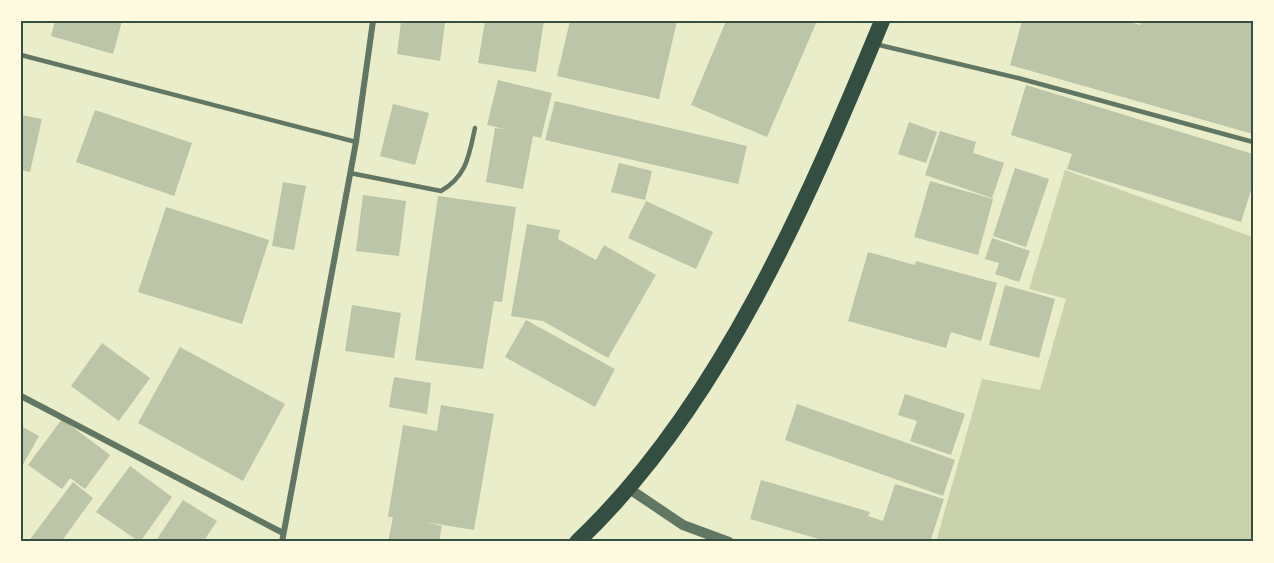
<svg xmlns="http://www.w3.org/2000/svg" width="1274" height="563" font-family="'Noto Serif',serif">
<rect width="100%" height="100%" fill="#e9edc9"/>
<path fill="#cad2ad" d="M 1065,170 L 1253,237 L 1253,542 L 936,542 L 982,379 L 1040,390 L 1066,299 L 1029,289 Z"/>
<g fill="#bcc5a7">
<path d="M 55,21 L 122,21 L 113,54 L 51,36 Z"/>
<path d="M 401,21 L 445,23 L 440,61 L 397,54 Z"/>
<path d="M 485,21 L 544,21 L 536,72 L 478,63 Z"/>
<path d="M 570,21 L 677,21 L 659,99 L 557,76 Z"/>
<path d="M 726,21 L 817,21 L 767,137 L 691,105 Z"/>
<path d="M 1022,21 L 1127,21 L 1140,25 L 1141,21 L 1253,21 L 1253,134 L 1010,65 Z"/>
<path d="M 498,80 L 552,93 L 541,138 L 533,136 L 523,189 L 486,182 L 495,128 L 505,129 L 487,125 Z"/>
<path d="M 1026,85 L 1253,154 L 1253,184 L 1241,222 L 1067,169 L 1072,154 L 1011,135 Z"/>
<path d="M 555,101 L 747,146 L 738,184 L 545,140 Z"/>
<path d="M 393,104 L 429,113 L 415,165 L 380,156 Z"/>
<path d="M 95,110 L 192,143 L 174,196 L 76,162 Z"/>
<path d="M 21,115 L 42,119 L 30,172 L 21,170 Z"/>
<path d="M 909,122 L 937,132 L 926,163 L 898,154 Z"/>
<path d="M 940,131 L 976,142 L 973,153 L 1004,163 L 992,198 L 925,175 Z"/>
<path d="M 619,163 L 652,171 L 645,200 L 611,192 Z"/>
<path d="M 1015,168 L 1049,179 L 1026,247 L 993,236 Z"/>
<path d="M 930,181 L 993,199 L 978,255 L 914,237 Z"/>
<path d="M 283,182 L 306,186 L 294,250 L 272,246 Z"/>
<path d="M 363,195 L 406,201 L 399,256 L 356,251 Z"/>
<path d="M 438,196 L 516,207 L 502,302 L 494,301 L 483,369 L 415,360 Z"/>
<path d="M 646,201 L 713,232 L 696,269 L 628,238 Z"/>
<path d="M 166,207 L 269,240 L 242,324 L 138,292 Z"/>
<path d="M 527,224 L 560,230 L 558,239 L 596,260 L 604,245 L 656,275 L 608,358 L 543,321 L 511,316 Z"/>
<path d="M 992,238 L 1030,251 L 1019,282 L 995,274 L 999,263 L 985,259 Z"/>
<path d="M 868,252 L 915,265 L 916,261 L 997,283 L 981,341 L 951,332 L 946,348 L 848,321 Z"/>
<path d="M 1005,285 L 1055,299 L 1039,358 L 989,345 Z"/>
<path d="M 352,305 L 401,313 L 394,358 L 345,351 Z"/>
<path d="M 526,320 L 615,369 L 595,407 L 505,357 Z"/>
<path d="M 102,343 L 150,378 L 119,421 L 71,386 Z"/>
<path d="M 180,347 L 285,404 L 243,481 L 138,423 Z"/>
<path d="M 394,377 L 431,383 L 427,414 L 389,407 Z"/>
<path d="M 905,394 L 965,414 L 951,455 L 910,441 L 917,421 L 898,415 Z"/>
<path d="M 797,404 L 955,460 L 943,496 L 785,440 Z"/>
<path d="M 441,405 L 494,414 L 474,530 L 425,522 L 442,526 L 439,542 L 388,542 L 393,517 L 388,517 L 403,425 L 437,431 Z"/>
<path d="M 62,419 L 110,455 L 85,489 L 70,478 L 62,489 L 28,465 Z"/>
<path d="M 21,426 L 39,436 L 21,468 Z"/>
<path d="M 130,466 L 172,497 L 140,542 L 96,512 Z"/>
<path d="M 761,480 L 870,512 L 868,516 L 883,521 L 895,484 L 944,499 L 930,542 L 829,542 L 750,519 Z"/>
<path d="M 73,482 L 93,498 L 61,542 L 28,542 Z"/>
<path d="M 183,500 L 217,521 L 203,542 L 155,542 Z"/>
</g>
<g fill="none" stroke-linecap="round" stroke-linejoin="round">
<g stroke="#617663" stroke-width="4.5">
<path d="M 875,44 L 1018,78 L 1253,142"/>
<path d="M 21,55 L 356,142"/>
<path d="M 350,173 L 441,191 C 467,176 469,155 475,128"/>
</g>
<g stroke="#617663" stroke-width="6">
<path d="M 21,396 L 283,533"/>
<path d="M 282,542 L 356,142 L 373,21"/>
</g>
<path stroke="#617663" stroke-width="10" d="M 628,488 L 683,525 L 729,542"/>
<path stroke="#344e41" stroke-width="16" d="M 577,542 C 720,407 808,200 882,21"/>
</g>
<rect width="1274" height="563" fill="none" stroke="#fefae0" stroke-width="45"/>
<rect x="22" y="22" width="1230" height="518" fill="none" stroke="#344e41" stroke-width="2"/>
</svg>
